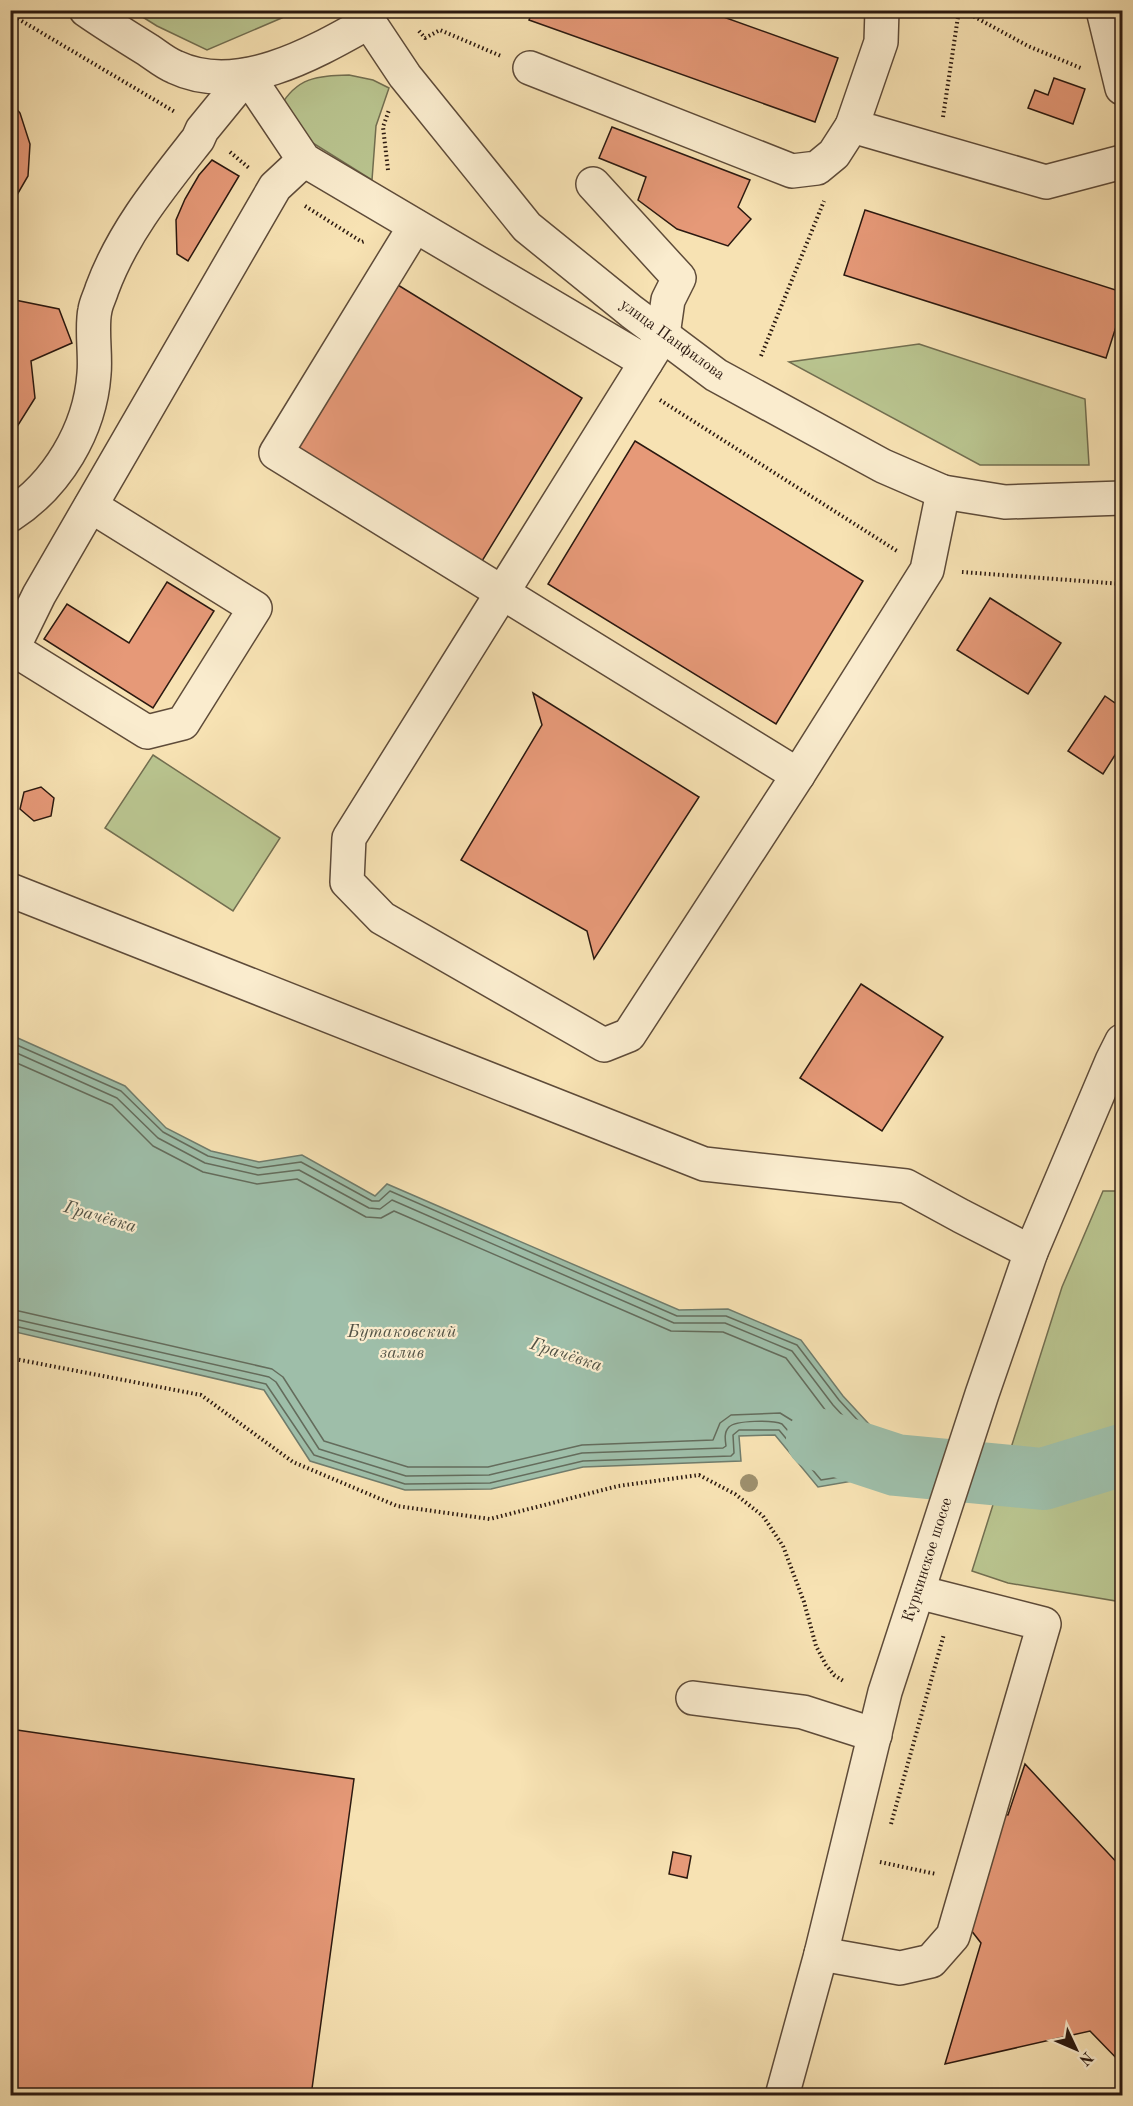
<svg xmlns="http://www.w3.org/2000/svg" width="1133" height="2106" font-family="'Old Standard TT',serif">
<rect width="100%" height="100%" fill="#f7e2b3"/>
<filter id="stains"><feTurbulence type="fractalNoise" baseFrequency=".00333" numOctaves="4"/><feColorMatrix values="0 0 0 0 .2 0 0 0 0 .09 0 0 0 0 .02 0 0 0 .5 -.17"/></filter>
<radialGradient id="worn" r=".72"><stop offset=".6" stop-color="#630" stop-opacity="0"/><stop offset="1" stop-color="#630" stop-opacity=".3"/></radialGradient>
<g fill="#b9c48f" stroke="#726e50" stroke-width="1.5">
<path d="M 133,11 L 133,10 L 298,11 L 207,50 L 157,26 Z"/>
<path d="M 349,75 L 373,80 L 389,88 L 376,126 L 372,180 L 284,125 L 280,107 C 297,77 317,76 349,75 Z"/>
<path d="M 919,344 L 1085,399 L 1089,465 L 980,465 L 789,362 Z"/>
<path d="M 153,755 L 280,838 L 233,911 L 105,828 Z"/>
<path d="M 1103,1191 L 1122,1191 L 1122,1602 L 1008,1583 L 972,1571 L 1062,1287 Z"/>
</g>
<path fill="#9ebea9" stroke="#707c6c" stroke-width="1.5" d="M 11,1035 L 125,1086 L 166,1128 L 211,1151 L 259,1162 L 302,1155 L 375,1196 L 387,1184 L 679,1310 L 728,1309 L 801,1340 L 843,1396 L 893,1450 L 896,1465 L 887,1475 L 818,1487 L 775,1435 L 739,1436 L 741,1461 L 583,1467 L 491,1489 L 405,1490 L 310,1461 L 264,1390 L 11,1331 Z"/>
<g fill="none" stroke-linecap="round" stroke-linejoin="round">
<g stroke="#646c5c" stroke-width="1.5">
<path d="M 10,1042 L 121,1091 L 163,1132 L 208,1156 L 258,1168 L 301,1162 L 372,1201 L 379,1201 L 390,1191 L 677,1316 L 726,1316 L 797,1345 L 839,1400 L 888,1453 L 890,1463 L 883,1470 L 821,1480 L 779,1430 L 739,1430 L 733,1435 L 734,1453 L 731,1456 L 583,1461 L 490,1483 L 405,1484 L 314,1455 L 266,1384 L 10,1325"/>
<path d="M 10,1050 L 117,1098 L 158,1138 L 205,1163 L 258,1175 L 299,1170 L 369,1208 L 380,1209 L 392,1200 L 674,1323 L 725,1323 L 792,1351 L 833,1405 L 880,1456 L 881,1460 L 879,1463 L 824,1472 L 782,1424 C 773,1420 736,1420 729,1427 C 724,1432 725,1439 726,1446 L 723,1448 L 582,1453 L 489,1475 L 406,1476 L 319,1449 L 276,1382 L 269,1377 L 10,1318"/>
<path d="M 10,1060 L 112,1105 L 153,1146 L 203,1172 L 257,1184 L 297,1179 L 366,1217 L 381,1218 L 394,1211 L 671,1331 L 723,1332 L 786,1358 L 826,1411 L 865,1454 L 862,1456 L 827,1462 L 793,1421 L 780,1413 L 731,1415 L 720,1423 L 713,1440 L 582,1445 L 488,1467 L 408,1467 L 324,1441 L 283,1377 L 272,1369 L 10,1309"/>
</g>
<path stroke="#9ebea9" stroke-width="62" d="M 817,1439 L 896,1465 L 1043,1479 L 1122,1455"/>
</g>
<g fill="#e69978" stroke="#2b1910" stroke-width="1.5">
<path d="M 533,10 L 704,10 L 838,58 L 815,122 L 529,20 Z"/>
<path d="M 1054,78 L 1085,89 L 1073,124 L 1028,108 L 1035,90 L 1048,95 Z"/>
<path d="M 10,101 L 20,113 L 30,144 L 28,176 L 10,207 Z"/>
<path d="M 612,127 L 750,180 L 738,207 L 751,219 L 728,246 L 677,229 L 638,200 L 646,177 L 599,158 Z"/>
<path d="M 212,160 L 239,176 L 188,261 L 177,254 L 176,220 L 185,199 L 199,175 Z"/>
<path d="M 865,210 L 1122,292 L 1122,308 L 1106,358 L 844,275 Z"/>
<path d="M 393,282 L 582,398 L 479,566 L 290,450 Z"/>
<path d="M 10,299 L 59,309 L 72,343 L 31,361 L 35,398 L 10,438 Z"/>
<path d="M 635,441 L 863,581 L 776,724 L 548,584 Z"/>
<path d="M 167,582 L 214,611 L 153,708 L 44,639 L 67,604 L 129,643 Z"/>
<path d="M 990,598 L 1061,643 L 1028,694 L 957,650 Z"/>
<path d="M 533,693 L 699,797 L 594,959 L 587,931 L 461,860 L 542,725 Z"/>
<path d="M 1105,696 L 1122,708 L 1122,744 L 1103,774 L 1068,751 Z"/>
<path d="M 41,787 L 54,798 L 51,816 L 34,821 L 20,809 L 24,792 Z"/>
<path d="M 861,984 L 943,1037 L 882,1131 L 800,1078 Z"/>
<path d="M 10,1729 L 354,1779 L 311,2096 L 10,2096 Z"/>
<path d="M 1025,1764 L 1122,1868 L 1122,2064 L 1090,2031 L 945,2064 L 981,1943 L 967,1925 L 1001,1814 L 1008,1815 Z"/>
<path d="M 673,1852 L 691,1856 L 687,1878 L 669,1874 Z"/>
</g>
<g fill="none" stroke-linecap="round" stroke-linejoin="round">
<g stroke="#5e4b39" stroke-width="36">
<g id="minor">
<path d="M 86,10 C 106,24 127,37 148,50 C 157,56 165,63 175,67 C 238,97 314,53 369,22"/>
<path d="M 364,10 L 369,22 L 405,76 L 527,227 L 632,312 L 716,375 L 883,466 L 943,492 L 1005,502 L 1122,498"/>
<path d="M 882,10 L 881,42 L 852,126 L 1046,182 L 1122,162"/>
<path d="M 1103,10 L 1122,88"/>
<path d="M 530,68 L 792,171 L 817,168 L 834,154 L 852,126"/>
<path d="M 593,184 L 679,278 L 668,300 L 663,335 L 349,838 L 347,882 L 382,918 L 604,1045 L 629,1035 L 798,775 L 927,570 L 943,492"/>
<path d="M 415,226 L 276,453 L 798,775"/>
<path d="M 10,515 C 57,485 90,430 94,374 C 96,356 91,327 95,310 C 96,303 100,296 102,289 C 123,232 161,186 198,139 L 202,130 L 247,75 L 304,160 L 646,362"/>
<path d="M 13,649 L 147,732 L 183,723 L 255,608 L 91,506"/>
<path d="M 10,654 L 39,595 L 275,187 L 304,160"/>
<path d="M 10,890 L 704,1164 L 906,1186 L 961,1216 L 1031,1252"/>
<path d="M 693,1698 L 803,1712 L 875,1735"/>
<path d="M 821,1954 L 900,1968 L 931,1961 L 953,1936 L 1044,1624 L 918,1592"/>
<path d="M 782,2096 L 821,1954 L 885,1692 L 982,1394 L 1031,1252 L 1112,1061 L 1122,1041"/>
</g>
</g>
<g stroke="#2b1910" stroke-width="4" stroke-dasharray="1.5 3" stroke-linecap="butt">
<path d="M 962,10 L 1028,46 L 1083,69"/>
<path d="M 10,14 L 175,112"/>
<path d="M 419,31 L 425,38 L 440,30 L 501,56"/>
<path d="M 943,117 L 959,10"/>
<path d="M 230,152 L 249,168"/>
<path d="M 388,170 L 383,127 L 389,110"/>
<path d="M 305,206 L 362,242 L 365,241"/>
<path d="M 761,356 L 824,201"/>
<path d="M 660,400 L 897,551"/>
<path d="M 962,572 L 1122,584"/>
<path d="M 10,1358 L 201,1395 L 293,1462 L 397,1506 L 490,1519 L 618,1486 L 699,1475 L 735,1494 L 763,1516 L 783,1546 L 804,1602 L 816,1646 L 826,1665 L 834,1675 L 845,1682"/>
<path d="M 891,1824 L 944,1634"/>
<path d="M 880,1862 L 936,1874"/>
</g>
<use href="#minor" stroke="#faecce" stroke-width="33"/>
</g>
<circle fill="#9e906e" cx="749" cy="1483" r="9"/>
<g text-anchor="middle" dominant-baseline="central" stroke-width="4.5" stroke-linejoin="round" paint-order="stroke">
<g font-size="16" fill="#2b1910" stroke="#faecce">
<text transform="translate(672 340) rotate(36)">улица Панфилова</text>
<text transform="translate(928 1560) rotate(-72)">Куркинское шоссе</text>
</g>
<g font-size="18" font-style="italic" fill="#535346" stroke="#faecce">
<text transform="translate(100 1217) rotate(16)">Грачёвка</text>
<text x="402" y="1332">Бутаковский<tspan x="402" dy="21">залив</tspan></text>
<text transform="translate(566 1355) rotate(18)">Грачёвка</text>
</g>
</g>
<rect width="1133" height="2106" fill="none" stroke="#f7e2b3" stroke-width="36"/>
<rect x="12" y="12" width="1109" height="2082" fill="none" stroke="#2b1910" stroke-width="3"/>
<rect x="18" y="18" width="1097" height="2070" fill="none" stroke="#2b1910" stroke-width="1.5"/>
<g transform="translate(1076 2049) rotate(134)" stroke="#faecce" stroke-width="4.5" paint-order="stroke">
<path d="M0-4.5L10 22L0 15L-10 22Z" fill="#2b1910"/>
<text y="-9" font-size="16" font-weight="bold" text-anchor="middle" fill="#2b1910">N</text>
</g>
<rect width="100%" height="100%" filter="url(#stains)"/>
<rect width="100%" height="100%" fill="url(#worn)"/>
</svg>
